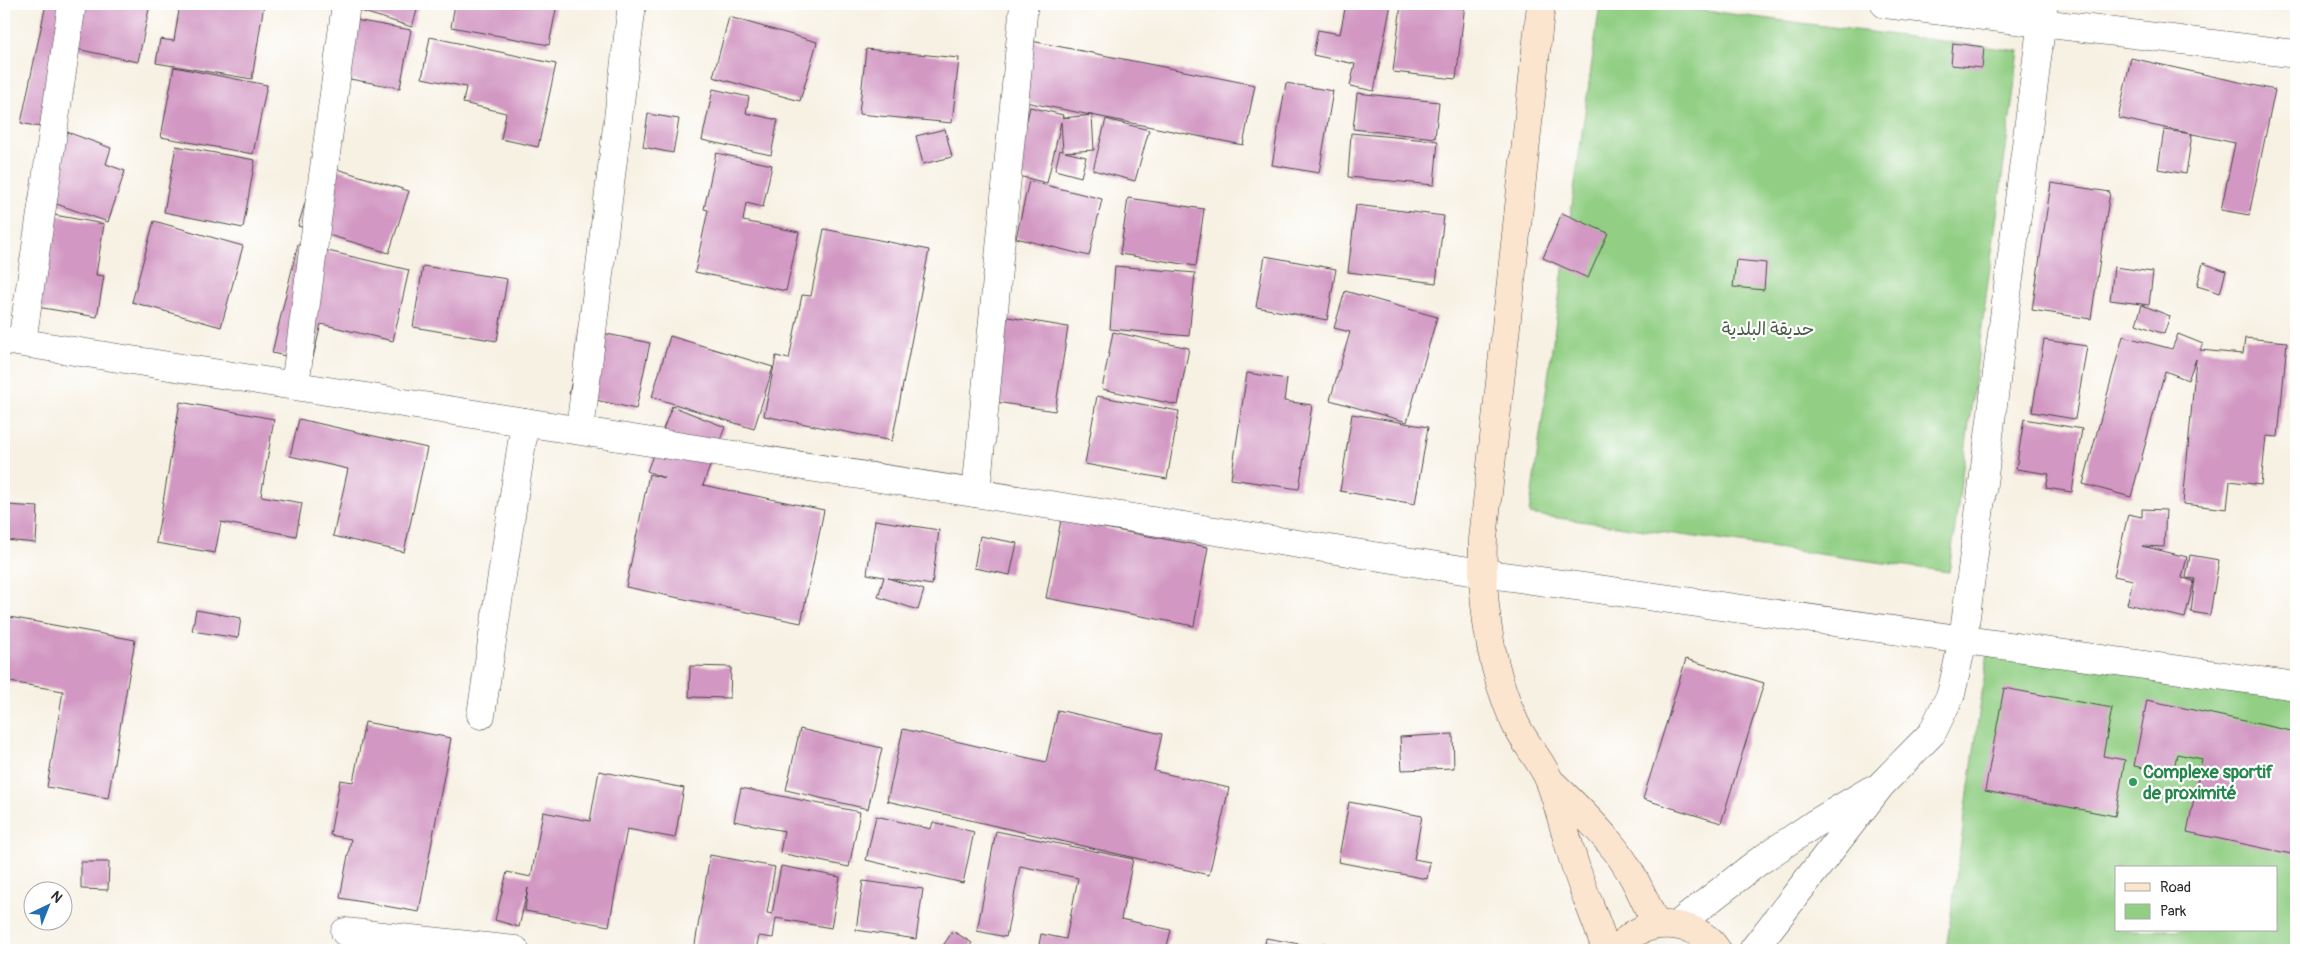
<svg xmlns="http://www.w3.org/2000/svg" width="2300" height="954" font-family="Pangolin,'Playpen Sans Arabic',sans-serif">
<rect width="100%" height="100%" fill="#fff"/>
<filter id="ink" filterUnits="userSpaceOnUse"><feTurbulence type="fractalNoise" baseFrequency=".02" numOctaves="2"/><feDisplacementMap in="SourceGraphic" scale="10" xChannelSelector="R" yChannelSelector="G"/><feConvolveMatrix kernelMatrix="1 2 1 2 8 2 1 2 1" color-interpolation-filters="sRGB"/></filter>
<filter id="wash" filterUnits="userSpaceOnUse"><feTurbulence type="fractalNoise" baseFrequency=".0096" numOctaves="4" result="noise"/><feDisplacementMap in="SourceGraphic" scale="20" xChannelSelector="R" yChannelSelector="G"/><feGaussianBlur stdDeviation="1.12" result="paint"/><feColorMatrix in="noise" values="0 0 0 0 0 0 0 0 0 0 0 0 0 0 0 0 0 1.4 0 .05"/><feComposite in="paint" operator="in"/></filter>
<g filter="url(#wash)">
<rect width="100%" height="100%" fill="#f7f1e3"/>
<g fill="#92cf84" stroke="#5e7d58" fill-rule="evenodd">
<path d="M 1600,4 L 1653,4 L 2019,51 L 1949,572 L 1529,514 Z"/>
<path d="M 1988,651 L 2296,696 L 2296,950 L 1946,950 ZM 2116,868 L 2276,868 L 2276,930 L 2116,930 Z"/>
</g>
<g id="blocks">
<g fill="#d297c2">
<path d="M 46,4 L 150,4 L 138,62 L 72,48 L 56,128 L 111,148 L 106,164 L 125,171 L 108,222 L 31,195 L 54,130 L 21,123 Z"/>
<path d="M 180,4 L 264,4 L 252,79 L 156,63 L 160,39 L 174,41 Z"/>
<path d="M 338,4 L 419,4 L 412,27 Z"/>
<path d="M 455,4 L 557,4 L 549,45 L 451,27 Z"/>
<path d="M 1346,4 L 1391,4 L 1374,91 L 1350,86 L 1355,64 L 1313,55 L 1318,30 L 1340,34 Z"/>
<path d="M 1401,4 L 1465,4 L 1456,79 L 1393,72 Z"/>
<path d="M 729,17 L 817,42 L 800,101 L 713,77 Z"/>
<path d="M 344,18 L 411,30 L 400,88 L 333,76 Z"/>
<path d="M 430,37 L 556,64 L 538,147 L 501,139 L 506,113 L 463,103 L 466,87 L 422,78 Z"/>
<path d="M 1021,39 L 1255,85 L 1243,145 L 1010,99 Z"/>
<path d="M 1953,43 L 1984,47 L 1982,68 L 1951,65 Z"/>
<path d="M 866,49 L 959,58 L 952,123 L 859,114 Z"/>
<path d="M 2131,58 L 2275,90 L 2249,215 L 2221,210 L 2235,143 L 2118,118 Z"/>
<path d="M 174,67 L 267,85 L 253,154 L 161,137 Z"/>
<path d="M 1286,83 L 1333,91 L 1319,173 L 1272,165 Z"/>
<path d="M 713,89 L 749,97 L 746,113 L 778,120 L 771,155 L 702,140 Z"/>
<path d="M 1357,93 L 1439,102 L 1435,138 L 1353,129 Z"/>
<path d="M 1030,107 L 1063,115 L 1062,118 L 1092,115 L 1094,150 L 1065,152 L 1086,157 L 1081,177 L 1055,170 L 1060,150 L 1063,151 L 1061,122 L 1047,183 L 1014,175 Z"/>
<path d="M 648,114 L 679,119 L 673,153 L 643,147 Z"/>
<path d="M 1106,119 L 1149,130 L 1135,181 L 1093,170 Z"/>
<path d="M 945,129 L 952,157 L 923,164 L 916,136 Z"/>
<path d="M 2164,130 L 2192,134 L 2186,174 L 2158,169 Z"/>
<path d="M 1351,133 L 1438,141 L 1434,185 L 1348,177 Z"/>
<path d="M 176,146 L 255,160 L 243,228 L 164,212 Z"/>
<path d="M 716,153 L 772,165 L 763,207 L 746,203 L 743,221 L 799,232 L 786,291 L 695,272 L 708,210 L 704,209 Z"/>
<path d="M 317,163 L 409,191 L 389,253 L 298,226 Z"/>
<path d="M 1029,181 L 1102,199 L 1089,256 L 1016,238 Z"/>
<path d="M 2051,183 L 2110,192 L 2091,319 L 2032,310 Z"/>
<path d="M 1128,198 L 1204,209 L 1196,266 L 1120,254 Z"/>
<path d="M 1356,205 L 1444,216 L 1436,283 L 1348,272 Z"/>
<path d="M 32,211 L 104,224 L 96,275 L 104,276 L 97,317 L 25,305 Z"/>
<path d="M 1562,213 L 1608,233 L 1588,278 L 1543,258 Z"/>
<path d="M 154,221 L 243,246 L 221,327 L 132,302 Z"/>
<path d="M 824,229 L 929,250 L 892,441 L 764,416 L 776,356 L 789,359 L 802,295 L 811,296 Z"/>
<path d="M 298,244 L 409,270 L 393,341 L 321,324 L 312,362 L 272,353 Z"/>
<path d="M 1265,256 L 1336,269 L 1327,320 L 1256,307 Z"/>
<path d="M 1736,260 L 1766,263 L 1764,290 L 1733,287 Z"/>
<path d="M 2203,263 L 2226,271 L 2220,293 L 2197,286 Z"/>
<path d="M 423,266 L 507,279 L 497,341 L 413,327 Z"/>
<path d="M 1115,266 L 1195,273 L 1189,336 L 1110,329 Z"/>
<path d="M 2114,267 L 2153,272 L 2149,305 L 2110,300 Z"/>
<path d="M 1345,291 L 1437,317 L 1407,422 L 1330,400 L 1350,332 L 1334,328 Z"/>
<path d="M 2142,305 L 2170,316 L 2164,334 L 2136,324 Z"/>
<path d="M 1002,316 L 1068,327 L 1055,411 L 989,401 Z"/>
<path d="M 583,329 L 650,343 L 636,409 L 569,394 Z"/>
<path d="M 1113,332 L 1189,348 L 1178,405 L 1102,389 Z"/>
<path d="M 2178,334 L 2203,344 L 2200,350 L 2243,354 L 2245,338 L 2287,342 L 2278,437 L 2266,436 L 2261,485 L 2230,481 L 2227,509 L 2183,504 L 2196,359 L 2188,380 L 2165,371 L 2131,497 L 2083,484 L 2123,336 L 2172,349 Z"/>
<path d="M 670,336 L 773,367 L 754,429 L 652,397 Z"/>
<path d="M 2044,340 L 2087,346 L 2075,419 L 2032,412 Z"/>
<path d="M 1247,373 L 1287,379 L 1284,401 L 1312,405 L 1299,489 L 1231,479 Z"/>
<path d="M 1097,396 L 1179,411 L 1167,479 L 1085,464 Z"/>
<path d="M 180,402 L 274,419 L 261,496 L 302,503 L 296,536 L 221,522 L 215,553 L 156,543 Z"/>
<path d="M 672,406 L 725,427 L 703,485 L 824,510 L 801,623 L 626,587 L 649,474 L 664,478 L 647,471 Z"/>
<path d="M 1352,414 L 1428,427 L 1415,504 L 1340,491 Z"/>
<path d="M 299,419 L 427,448 L 404,552 L 333,536 L 348,469 L 290,456 Z"/>
<path d="M 2024,419 L 2082,429 L 2072,492 L 2046,488 L 2049,474 L 2016,469 Z"/>
<path d="M 8,505 L 38,507 L 36,543 L 5,540 Z"/>
<path d="M 2142,509 L 2166,510 L 2164,547 L 2142,546 L 2187,557 L 2182,578 L 2194,581 L 2185,618 L 2127,604 L 2133,580 L 2114,576 L 2128,514 L 2142,517 Z"/>
<path d="M 875,520 L 939,530 L 932,585 L 888,578 L 924,590 L 918,610 L 878,597 L 884,577 L 867,574 Z"/>
<path d="M 1061,520 L 1208,547 L 1194,626 L 1046,598 Z"/>
<path d="M 980,536 L 1017,543 L 1010,575 L 974,568 Z"/>
<path d="M 2190,555 L 2219,560 L 2210,615 L 2191,612 L 2195,579 L 2186,578 Z"/>
<path d="M 196,610 L 241,618 L 238,638 L 192,631 Z"/>
<path d="M 4,616 L 135,640 L 108,798 L 47,787 L 63,691 L 4,681 Z"/>
<path d="M 1686,659 L 1764,683 L 1721,823 L 1643,799 Z"/>
<path d="M 690,666 L 731,667 L 730,698 L 689,697 Z"/>
<path d="M 2004,688 L 2112,708 L 2103,756 L 2125,760 L 2115,816 L 1985,791 Z"/>
<path d="M 2147,700 L 2296,732 L 2296,855 L 2187,832 L 2202,759 L 2177,754 L 2173,774 L 2134,766 Z"/>
<path d="M 1058,710 L 1162,734 L 1154,771 L 1229,788 L 1209,875 L 887,801 L 903,729 L 1046,762 Z"/>
<path d="M 365,722 L 451,738 L 419,912 L 340,898 L 351,839 L 330,835 L 340,780 L 353,782 Z"/>
<path d="M 800,729 L 882,748 L 868,809 L 786,790 Z"/>
<path d="M 1453,734 L 1454,768 L 1402,770 L 1400,737 Z"/>
<path d="M 599,771 L 684,788 L 675,838 L 627,829 L 609,926 L 525,911 L 528,888 L 519,927 L 495,920 L 507,872 L 531,877 L 543,812 L 590,821 Z"/>
<path d="M 741,788 L 860,812 L 849,867 L 780,853 L 784,831 L 734,821 Z"/>
<path d="M 1349,802 L 1422,816 L 1414,859 L 1430,862 L 1427,879 L 1338,862 Z"/>
<path d="M 876,816 L 931,829 L 933,822 L 974,832 L 963,883 L 866,860 Z"/>
<path d="M 996,831 L 1133,859 L 1121,919 L 1171,930 L 1166,950 L 1038,950 L 1041,934 L 1066,939 L 1078,878 L 1020,866 L 1006,937 L 977,931 Z"/>
<path d="M 710,855 L 775,867 L 767,913 L 772,914 L 781,866 L 840,877 L 831,928 L 776,918 L 773,938 L 759,936 L 756,950 L 694,950 Z"/>
<path d="M 81,862 L 109,862 L 108,890 L 81,889 Z"/>
<path d="M 863,881 L 923,889 L 916,939 L 856,930 Z"/>
<path d="M 953,931 L 972,943 L 967,950 L 940,950 Z"/>
<path d="M 1266,938 L 1316,947 L 1315,950 L 1264,950 Z"/>
<path d="M 1322,943 L 1346,950 L 1320,950 Z"/>
<path d="M 994,946 L 1016,949 L 1016,950 L 993,950 Z"/>
</g>
</g>
</g>
<g filter="url(#ink)">
<use href="#blocks" fill-opacity="0" stroke="#4a4947" stroke-width="1"/>
<g fill="none" stroke-linecap="round" stroke-linejoin="round">
<g stroke="#4a4947" stroke-width="29">
<g id="street">
<path d="M 1885,4 L 2296,54"/>
<path d="M 4,340 L 1482,573 L 2296,686"/>
<path d="M 22,342 L 72,4"/>
<path d="M 295,385 L 346,4"/>
<path d="M 580,430 L 632,4"/>
<path d="M 976,493 L 1024,4"/>
<path d="M 481,715 L 525,422"/>
<path d="M 1677,925 L 1758,862 L 1814,824 L 1871,790"/>
<path d="M 345,932 L 515,950"/>
<path d="M 1753,950 L 1881,785 L 1932,733 L 1951,694 L 1963,640 L 2044,4"/>
</g>
</g>
<g stroke="#4a4947" stroke-width="29">
<g id="secondary">
<path d="M 1541,4 L 1483,539 C 1481,602 1489,665 1515,723 C 1524,743 1542,761 1550,782 C 1560,809 1566,838 1575,865 C 1584,894 1597,921 1606,950"/>
<path d="M 1550,781 C 1571,801 1591,820 1609,842 C 1630,866 1643,896 1656,925"/>
<path d="M 1619,950 C 1638,915 1697,918 1717,950"/>
</g>
</g>
<use href="#street" stroke="#fff" stroke-width="28"/>
<use href="#secondary" stroke="#fce5cf" stroke-width="28"/>
</g>
</g>
<circle fill="#2e9e5b" stroke="#fff" stroke-width="2" cx="2133" cy="782" r="5"/>
<g text-anchor="middle" dominant-baseline="central" stroke-width="4.5" stroke-linejoin="round" paint-order="stroke">
<g font-size="18" fill="#4a5c46" stroke="#fff">
<text x="1768" y="329">حديقة البلدية</text>
</g>
<g font-size="18" font-weight="bold" fill="#27864d" stroke="#fff" text-anchor="start">
<text x="2143" y="772">Complexe sportif<tspan x="2143" dy="21">de proximité</tspan></text>
</g>
</g>
<rect width="2300" height="954" fill="none" stroke="#fff" stroke-width="20"/>
<rect x="2115" y="866" width="162" height="65" fill="#ffffff" stroke="#aaaaaa"/>
<rect x="2125" y="883" width="25" height="8" fill="#fce5cf" stroke="#aaaaaa"/>
<text x="2160" y="892" font-size="15" fill="#2b2b2b">Road</text>
<rect x="2125" y="904" width="25" height="15" fill="#92cf84" stroke="#aaaaaa"/>
<text x="2160" y="916" font-size="15" fill="#2b2b2b">Park</text>
<g transform="translate(48 906) rotate(43)"><circle r="24" fill="#ffffff" stroke="#aaaaaa"/>
<path d="M0-4L9 19L0 12L-9 19Z" fill="#1f6fb2"/>
<text y="-8" font-size="14" font-weight="bold" text-anchor="middle" fill="#2b2b2b">N</text>
</g>
</svg>
